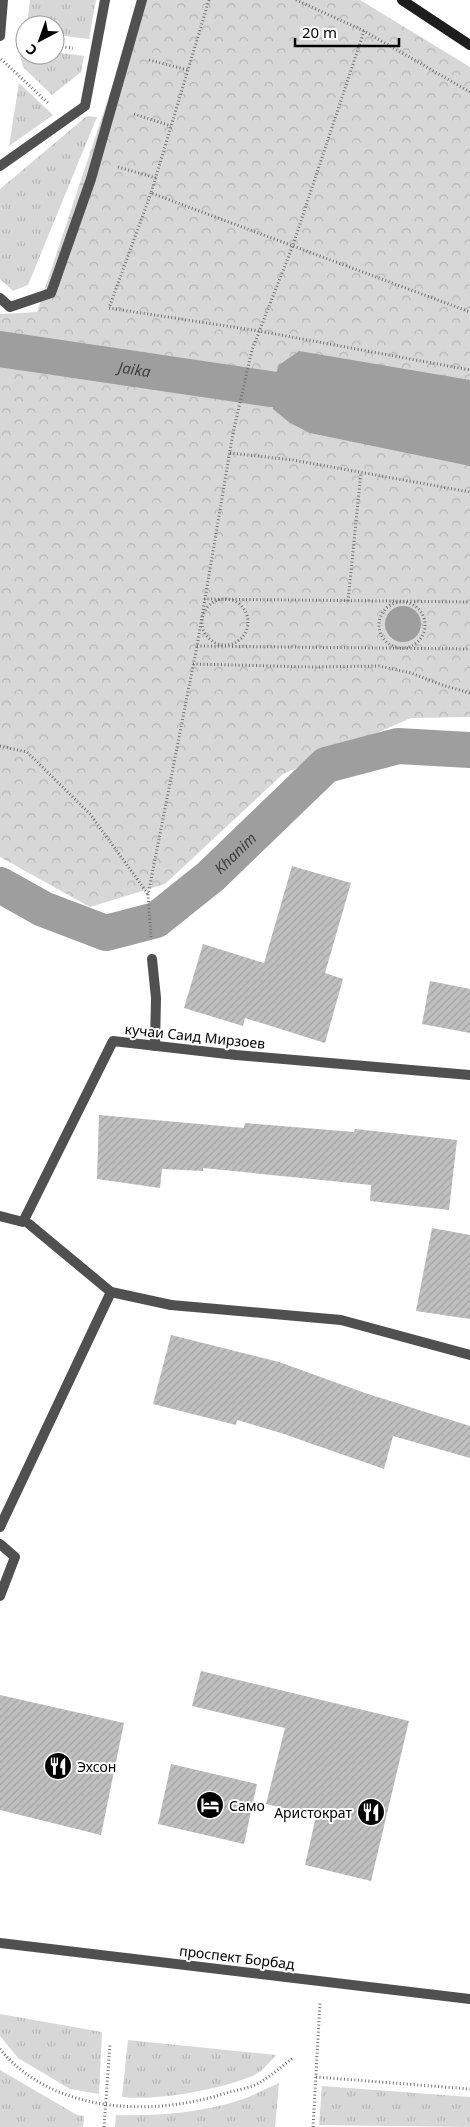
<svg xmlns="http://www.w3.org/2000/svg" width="470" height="2127" font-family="'Noto Sans',sans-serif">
<defs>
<pattern id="grass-tufts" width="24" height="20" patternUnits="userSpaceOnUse" patternTransform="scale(1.25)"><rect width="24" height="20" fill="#d7d7d7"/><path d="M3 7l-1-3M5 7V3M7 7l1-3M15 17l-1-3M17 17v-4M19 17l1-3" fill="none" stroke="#b7b7b7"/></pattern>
<pattern id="park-crowns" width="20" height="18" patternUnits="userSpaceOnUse" patternTransform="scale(1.25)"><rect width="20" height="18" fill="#d7d7d7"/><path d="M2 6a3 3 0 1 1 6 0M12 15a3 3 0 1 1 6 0" fill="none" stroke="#b7b7b7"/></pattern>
<pattern id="building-hatch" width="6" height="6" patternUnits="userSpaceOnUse" patternTransform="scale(1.25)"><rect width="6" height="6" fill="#c0c0c0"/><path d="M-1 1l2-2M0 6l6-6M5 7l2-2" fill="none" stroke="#a3a3a3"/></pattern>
</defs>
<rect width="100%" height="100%" fill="#fff"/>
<g fill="url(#grass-tufts)">
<path d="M 30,0 L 96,0 L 89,39 L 55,35 L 55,25 L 27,25 Z"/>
<path d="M 18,47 L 25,48 L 25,55 L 55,55 L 55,52 L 84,56 L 81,72 L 52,95 L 23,67 Z"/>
<path d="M 19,83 L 53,115 L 9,146 Z"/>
<path d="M 87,116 L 97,117 L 28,285 L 13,291 L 0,279 L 0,189 Z"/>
<path d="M 0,2014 L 102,2032 L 99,2094 L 70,2089 L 18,2058 L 0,2036 Z"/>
<path d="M 128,2040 L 276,2055 C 268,2064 261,2073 250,2077 C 217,2090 156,2101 122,2097 Z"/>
<path d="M 0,2070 L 77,2115 L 84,2116 L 83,2127 L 0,2127 Z"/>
<path d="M 279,2083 L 275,2127 L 115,2127 L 116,2115 C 157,2116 201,2113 240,2100 C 253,2096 267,2088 279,2083 Z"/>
<path d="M 322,2086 L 470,2097 L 470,2127 L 319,2125 Z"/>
</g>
<path fill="url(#park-crowns)" d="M 141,0 L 360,0 L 470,67 L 470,717 L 411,718 L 283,774 L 165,884 L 90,907 L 0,857 L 0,314 L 37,312 Z"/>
<g fill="#9e9e9e">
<path d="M 299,351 L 470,380 L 470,466 L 310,433 L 290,423 L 273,409 L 270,389 L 279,365 Z"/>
<circle cx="403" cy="624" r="18"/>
</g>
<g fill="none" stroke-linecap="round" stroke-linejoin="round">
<g stroke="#9e9e9e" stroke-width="36">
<path id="s1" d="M 0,349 L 270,389"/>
<path id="s2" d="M 0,885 L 43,909 L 106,933 L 156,920 L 211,876 L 326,765 L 398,746 L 470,750"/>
</g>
</g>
<g fill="url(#building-hatch)">
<path d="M 292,866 L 351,883 L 325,973 L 343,979 L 325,1043 L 245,1018 L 243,1026 L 184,1008 L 203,944 L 264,963 Z"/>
<path d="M 430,981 L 470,989 L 470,1033 L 422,1024 Z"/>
<path d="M 99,1115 L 244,1128 L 245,1123 L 354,1132 L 355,1129 L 457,1140 L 449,1210 L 370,1201 L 371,1185 L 203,1168 L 203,1171 L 162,1169 L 160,1188 L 97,1179 Z"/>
<path d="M 432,1228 L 470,1235 L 470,1319 L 416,1311 Z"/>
<path d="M 171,1335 L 279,1362 L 365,1393 L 470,1426 L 470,1458 L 393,1436 L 384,1469 L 281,1433 L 237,1420 L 236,1425 L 153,1404 Z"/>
<path d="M 201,1671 L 409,1721 L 371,1881 L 305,1865 L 316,1816 L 266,1804 L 285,1728 L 192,1706 Z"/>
<path d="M 0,1695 L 124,1723 L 101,1835 L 0,1810 Z"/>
<path d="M 171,1764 L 257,1784 L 244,1844 L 158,1824 Z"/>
</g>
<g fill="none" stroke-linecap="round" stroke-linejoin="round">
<g stroke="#727272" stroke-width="3" stroke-dasharray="1 2.5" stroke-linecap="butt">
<path d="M 209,0 L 151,193 L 470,312"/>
<path d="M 296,0 L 364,31 L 470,92"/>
<path d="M 55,46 L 73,48"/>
<path d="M 1,59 L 49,104"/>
<path d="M 149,60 L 188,70"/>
<path d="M 134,114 L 171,126"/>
<path d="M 118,167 L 156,178"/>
<path d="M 151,193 L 109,308 L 259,331 L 470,370"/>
<path d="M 230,453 L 293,460 L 470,492"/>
<circle cx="225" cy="622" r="23"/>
<path d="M 204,599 L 470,602"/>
<path d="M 348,601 L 361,472"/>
<circle cx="402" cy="625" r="23"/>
<path d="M 197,646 L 470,649"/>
<path d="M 193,664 L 312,667 L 379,666 L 411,673 L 442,685 L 470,693"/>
<path d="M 0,746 L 27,752 L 90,814 L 148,894"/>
<path d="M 151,937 L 148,895 L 197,646 L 233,433 L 252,350 L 293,245 L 364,31"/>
<path d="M 0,2049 C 53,2114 153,2117 226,2093 C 237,2090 250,2088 259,2083 C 271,2076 282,2066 293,2058"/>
<path d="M 316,2077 L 470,2089"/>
<path d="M 104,2127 L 110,2044"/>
<path d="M 313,2127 L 320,2003"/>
</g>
<g stroke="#505050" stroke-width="10">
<path d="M 0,36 L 3,0"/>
<path d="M 0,166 L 85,106 L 105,0"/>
<path d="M 0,298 L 10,307 L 51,293 L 91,179 L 142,0"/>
</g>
<g stroke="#505050" stroke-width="10">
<path d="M 29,1224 L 111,1292 L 171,1305"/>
<path d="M 0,1527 L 111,1292"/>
<path d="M 0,1544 L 15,1557 L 0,1596"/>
</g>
<g stroke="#505050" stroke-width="10">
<path d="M 152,959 L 156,998 L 155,1046"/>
<path d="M 0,1216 L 23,1222 L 113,1041 L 236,1055 L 470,1075"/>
<path d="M 171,1305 L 341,1320 L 470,1355"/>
</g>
<path stroke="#505050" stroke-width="10" d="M 0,1943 L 470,1999"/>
<path stroke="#1d1d1d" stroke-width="10" d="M 402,0 L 470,45"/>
</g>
<defs>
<g id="restaurant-disc" transform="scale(1.4375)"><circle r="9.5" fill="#000" stroke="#fff"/><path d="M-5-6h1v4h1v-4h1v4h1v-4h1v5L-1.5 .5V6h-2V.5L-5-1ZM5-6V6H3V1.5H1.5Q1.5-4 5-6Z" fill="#fff"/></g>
<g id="hotel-disc" transform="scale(1.4375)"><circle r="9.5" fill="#000" stroke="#fff"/><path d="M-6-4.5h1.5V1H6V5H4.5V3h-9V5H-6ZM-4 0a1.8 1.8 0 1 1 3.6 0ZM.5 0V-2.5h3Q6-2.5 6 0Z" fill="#fff"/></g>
</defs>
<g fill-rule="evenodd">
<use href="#restaurant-disc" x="58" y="1766"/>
<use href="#hotel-disc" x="210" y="1805"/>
<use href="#restaurant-disc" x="371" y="1812"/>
</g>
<g text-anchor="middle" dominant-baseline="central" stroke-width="4" stroke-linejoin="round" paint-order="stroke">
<g font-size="14" fill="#000" stroke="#fff">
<text transform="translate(195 1036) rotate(6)">кучаи Саид Мирзоев</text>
<text transform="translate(237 1957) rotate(7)">проспект Борбад</text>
</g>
<g font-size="14" fill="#000" stroke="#fff" text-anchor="start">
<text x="77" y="1766">Эхсон</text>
<text x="229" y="1805">Само</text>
<text x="352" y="1812" text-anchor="end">Аристократ</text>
</g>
<g font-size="15" font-style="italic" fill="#3f3f3f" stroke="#fff">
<text stroke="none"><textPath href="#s1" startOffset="136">Jaika</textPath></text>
<text stroke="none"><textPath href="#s2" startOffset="272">Khanim</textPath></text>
</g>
</g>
<g transform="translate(40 40) rotate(221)"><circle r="24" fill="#ffffff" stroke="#999999"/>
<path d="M0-4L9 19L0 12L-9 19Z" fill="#000000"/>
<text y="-8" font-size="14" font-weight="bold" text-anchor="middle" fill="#000000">С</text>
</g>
<path d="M295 38v8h104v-8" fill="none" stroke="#000000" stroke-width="2.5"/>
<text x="302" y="38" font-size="15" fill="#000000" stroke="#ffffff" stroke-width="4" paint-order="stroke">20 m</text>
</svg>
